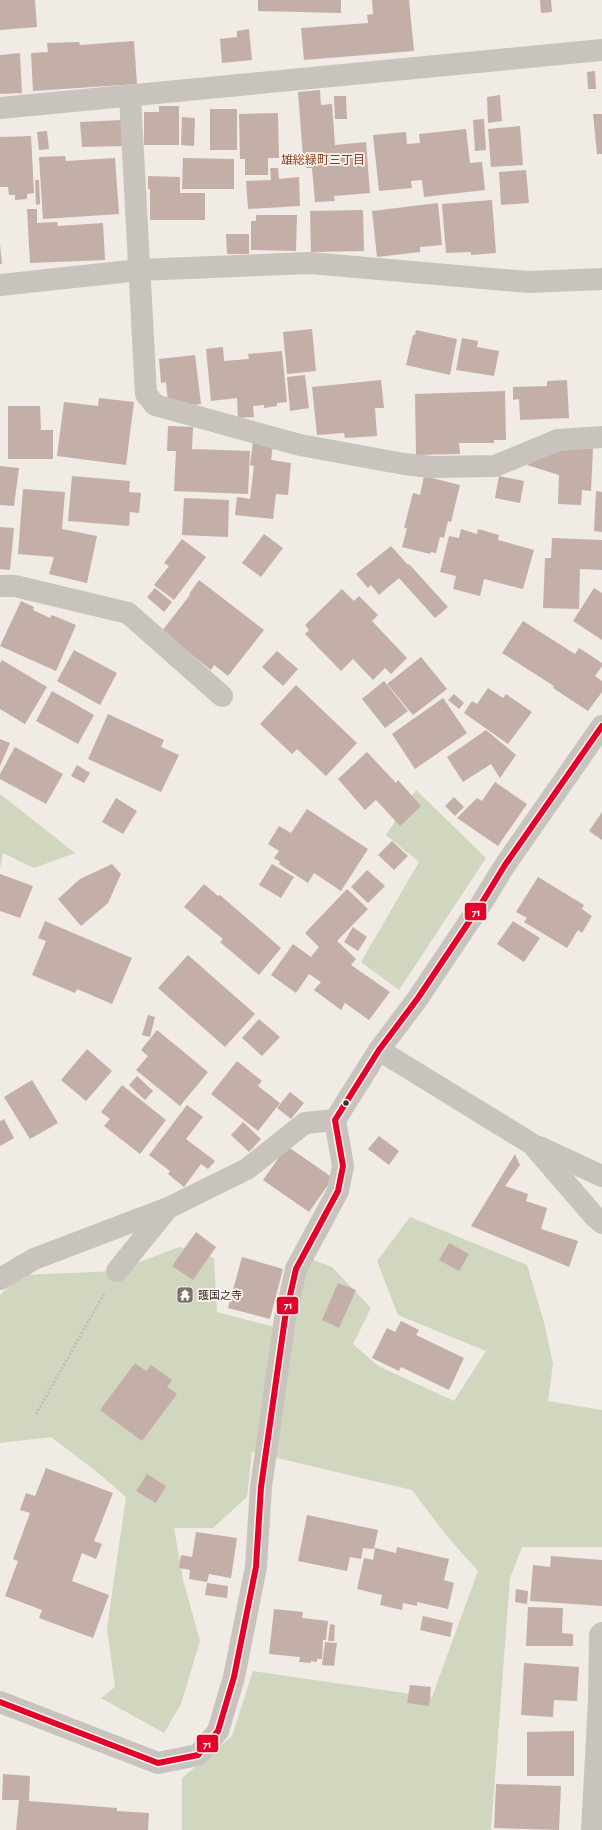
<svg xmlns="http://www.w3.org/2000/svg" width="602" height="1830" font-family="'Alegreya Sans','Noto Sans JP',sans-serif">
<rect width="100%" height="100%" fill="#f0ebe5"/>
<g fill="#d1d6bf">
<path d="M 416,790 L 486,858 L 399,990 L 361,962 L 419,862 L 386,835 Z"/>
<path d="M 0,794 L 75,853 L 34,868 L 3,853 L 0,868 Z"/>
<path d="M 410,1217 L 527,1265 L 544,1322 L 553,1364 L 548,1401 L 602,1410 L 602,1547 L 522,1547 L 510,1578 L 491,1830 L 182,1830 L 182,1778 L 232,1736 L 253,1671 L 432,1697 L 478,1571 L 446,1535 L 412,1490 L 252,1452 L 247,1497 L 213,1528 L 174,1528 L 183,1580 L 200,1641 L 181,1704 L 164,1733 L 101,1698 L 115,1687 L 107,1628 L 126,1497 L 97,1472 L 51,1437 L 0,1443 L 0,1295 L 21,1275 L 117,1271 L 179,1247 L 214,1258 L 217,1312 L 290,1331 L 306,1257 L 332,1267 L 371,1308 L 353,1344 L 378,1366 L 454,1401 L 486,1351 L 398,1315 L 377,1261 Z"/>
</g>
<g fill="#c3afa7">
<path d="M 0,0 L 35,0 L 37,27 L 0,30 Z"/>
<path d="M 258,0 L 341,0 L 341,13 L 258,11 Z"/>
<path d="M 372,0 L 409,0 L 414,51 L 304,60 L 301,28 L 368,23 L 367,15 L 373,14 Z"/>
<path d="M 540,0 L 551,0 L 552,12 L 541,13 Z"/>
<path d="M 249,29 L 252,60 L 222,63 L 220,39 L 237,37 L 237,31 Z"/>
<path d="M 134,41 L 137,84 L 33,91 L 31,53 L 48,52 L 47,43 L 79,42 L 80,45 Z"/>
<path d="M 20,53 L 22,93 L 0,94 L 0,55 Z"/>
<path d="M 595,71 L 596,89 L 588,89 L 587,72 Z"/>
<path d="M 320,90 L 321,105 L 332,104 L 335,145 L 366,142 L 370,193 L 334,196 L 335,201 L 315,202 L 312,168 L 306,168 L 305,158 L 303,158 L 298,92 Z"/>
<path d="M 500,95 L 502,121 L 488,123 L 487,97 Z"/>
<path d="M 334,96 L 346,96 L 347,119 L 335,119 Z"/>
<path d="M 159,106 L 179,106 L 179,145 L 144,145 L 144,112 L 159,112 Z"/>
<rect x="210" y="109" width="27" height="41"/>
<path d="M 278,113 L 279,158 L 268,158 L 268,175 L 245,175 L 245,159 L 240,159 L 239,114 Z"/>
<path d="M 593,114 L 602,114 L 602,154 L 597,154 Z"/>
<path d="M 182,117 L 195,118 L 194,146 L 181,145 Z"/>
<path d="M 484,119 L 486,150 L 475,151 L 473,120 Z"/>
<path d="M 122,120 L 123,146 L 82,147 L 80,122 Z"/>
<path d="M 520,126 L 523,165 L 491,167 L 488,129 Z"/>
<path d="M 466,129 L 470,163 L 482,162 L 485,190 L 424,197 L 422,180 L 411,181 L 412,188 L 379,191 L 373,135 L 406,132 L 407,144 L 420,143 L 419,134 Z"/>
<path d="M 47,131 L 49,149 L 39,150 L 37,132 Z"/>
<path d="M 31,136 L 34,193 L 27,194 L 27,199 L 15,200 L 15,195 L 9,195 L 8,187 L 0,187 L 0,137 Z"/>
<path d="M 65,156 L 66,161 L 115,158 L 119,214 L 43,219 L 39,157 Z"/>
<path d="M 183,158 L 234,159 L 234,189 L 182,189 Z"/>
<path d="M 270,168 L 278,168 L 279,179 L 299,177 L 300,206 L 248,209 L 246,181 L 271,180 Z"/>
<path d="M 526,170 L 529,203 L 501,205 L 499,172 Z"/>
<path d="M 148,176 L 180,177 L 180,193 L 205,193 L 205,220 L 150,220 L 150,189 L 148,189 Z"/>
<path d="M 35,180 L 39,180 L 40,204 L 36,205 Z"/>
<path d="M 492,200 L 496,253 L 471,255 L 471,252 L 446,253 L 442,204 Z"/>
<path d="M 438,203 L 442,245 L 420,247 L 420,252 L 377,257 L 372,211 Z"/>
<path d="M 27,209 L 37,209 L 37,223 L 57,222 L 58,226 L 103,223 L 105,260 L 30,263 Z"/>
<path d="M 363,210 L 364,251 L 311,252 L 310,211 Z"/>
<path d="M 256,215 L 297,215 L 296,251 L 251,250 L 251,221 L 256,221 Z"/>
<path d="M 226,234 L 249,234 L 249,254 L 227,254 Z"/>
<path d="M 0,244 L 2,264 L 0,264 Z"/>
<path d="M 312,329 L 316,371 L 287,374 L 283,332 Z"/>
<path d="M 416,330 L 457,339 L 450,375 L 406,365 L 413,335 L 415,335 Z"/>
<path d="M 462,338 L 478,341 L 477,347 L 499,351 L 494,376 L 456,370 Z"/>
<path d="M 223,347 L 224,361 L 249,359 L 248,354 L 282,351 L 287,402 L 277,403 L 277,406 L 264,408 L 264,405 L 253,406 L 254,417 L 238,418 L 237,398 L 211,401 L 206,349 Z"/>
<path d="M 195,355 L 201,404 L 179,407 L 168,402 L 166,382 L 161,383 L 159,359 Z"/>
<path d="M 305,375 L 309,408 L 290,411 L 287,377 Z"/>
<path d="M 381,380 L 384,408 L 375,408 L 377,436 L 345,438 L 344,433 L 317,435 L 312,387 Z"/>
<path d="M 567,380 L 569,418 L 520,420 L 519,399 L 513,400 L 513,387 L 547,386 L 547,381 Z"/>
<path d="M 505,391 L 506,440 L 494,440 L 494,443 L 459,443 L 460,454 L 416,455 L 415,394 Z"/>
<path d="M 99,398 L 134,402 L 126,465 L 57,456 L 64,402 L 98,406 Z"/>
<path d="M 8,406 L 40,406 L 41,430 L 53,430 L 53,459 L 8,459 Z"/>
<path d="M 168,426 L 193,427 L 192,449 L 250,451 L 248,494 L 174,491 L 176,451 L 167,451 Z"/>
<path d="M 253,442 L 273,445 L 271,460 L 291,463 L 288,495 L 276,494 L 273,519 L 235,515 L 237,497 L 250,499 L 254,466 L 250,465 Z"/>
<path d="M 560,448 L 593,449 L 591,491 L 582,490 L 581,505 L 558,504 L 559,475 L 527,465 Z"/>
<path d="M 0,466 L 19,468 L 14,506 L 0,505 Z"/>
<path d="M 72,476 L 130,481 L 129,492 L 141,493 L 139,513 L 130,512 L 129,526 L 68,521 Z"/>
<path d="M 424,476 L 460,485 L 451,522 L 448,521 L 444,538 L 440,537 L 436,553 L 431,552 L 430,554 L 402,547 L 407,528 L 404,528 L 413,493 L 420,495 Z"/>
<path d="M 499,476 L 524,481 L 520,503 L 495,498 Z"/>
<path d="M 23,489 L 65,492 L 62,529 L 97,536 L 87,583 L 49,574 L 54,557 L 18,554 Z"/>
<path d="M 596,491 L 602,492 L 602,532 L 594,531 Z"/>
<path d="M 184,498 L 229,500 L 228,537 L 182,535 Z"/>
<path d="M 0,527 L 14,528 L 10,570 L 0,569 Z"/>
<path d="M 461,529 L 477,534 L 478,529 L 499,535 L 498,540 L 534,550 L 523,589 L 484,579 L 480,596 L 453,589 L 456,576 L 440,572 L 449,536 L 459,538 Z"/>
<path d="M 264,534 L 283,548 L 261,577 L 242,563 Z"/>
<path d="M 552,538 L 602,540 L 602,570 L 580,569 L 579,609 L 543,608 L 545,558 L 551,558 Z"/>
<path d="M 182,539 L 206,557 L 174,600 L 154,585 L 169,566 L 164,563 Z"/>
<path d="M 391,546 L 408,565 L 409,564 L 448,607 L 435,618 L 399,578 L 379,595 L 371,585 L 368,588 L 356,574 Z"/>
<path d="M 199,580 L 264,630 L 228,676 L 214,665 L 211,670 L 162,631 L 190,595 L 189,594 Z"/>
<path d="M 155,588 L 172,602 L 164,612 L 147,597 Z"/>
<path d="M 594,588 L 602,593 L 602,640 L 573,621 Z"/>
<path d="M 342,589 L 354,601 L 359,596 L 378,615 L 372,621 L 407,658 L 391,674 L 385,668 L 373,680 L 353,659 L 341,671 L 305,634 L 309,630 L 305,625 Z"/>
<path d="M 21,601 L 34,607 L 33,610 L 50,618 L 52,615 L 76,625 L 56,671 L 0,646 Z"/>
<path d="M 523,621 L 575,654 L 579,648 L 602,663 L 602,666 L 595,676 L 602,681 L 602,692 L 588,711 L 553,688 L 554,686 L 502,653 Z"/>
<path d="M 74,650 L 117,673 L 100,705 L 57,681 Z"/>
<path d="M 277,651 L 298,669 L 283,686 L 262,667 Z"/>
<path d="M 421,657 L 447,689 L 413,715 L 387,684 Z"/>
<path d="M 2,660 L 47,687 L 25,724 L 0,709 L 0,663 Z"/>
<path d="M 384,681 L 408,711 L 385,728 L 362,699 Z"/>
<path d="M 296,685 L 357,743 L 326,776 L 297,749 L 292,754 L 260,724 Z"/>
<path d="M 488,688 L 503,698 L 506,694 L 532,712 L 508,744 L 464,713 L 472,701 L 477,704 Z"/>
<path d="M 52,691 L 94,715 L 78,744 L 36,721 Z"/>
<path d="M 454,694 L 464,703 L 459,709 L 448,700 Z"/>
<path d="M 443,698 L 467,733 L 415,769 L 392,734 Z"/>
<path d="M 108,714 L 164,740 L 161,747 L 179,755 L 161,792 L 88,759 Z"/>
<path d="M 486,730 L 516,755 L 500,778 L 491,764 L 463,782 L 447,757 Z"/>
<path d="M 0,739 L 10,743 L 0,766 Z"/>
<path d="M 15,747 L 63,774 L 46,804 L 0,779 L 0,774 Z"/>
<path d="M 367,752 L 396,783 L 398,780 L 421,806 L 400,826 L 376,800 L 365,810 L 338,779 Z"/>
<path d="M 77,765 L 90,773 L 84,783 L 71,776 Z"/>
<path d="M 495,782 L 527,804 L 498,846 L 457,818 L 477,798 L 482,801 Z"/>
<path d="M 454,797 L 464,807 L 455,816 L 445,806 Z"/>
<path d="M 116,798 L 137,811 L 123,834 L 102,822 Z"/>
<path d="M 307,809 L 368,849 L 341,891 L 314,873 L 308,883 L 279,864 L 280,862 L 274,858 L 279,851 L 268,844 L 279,826 L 291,833 Z"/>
<path d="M 602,812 L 602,840 L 589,831 Z"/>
<path d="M 392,841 L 408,856 L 394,870 L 378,855 Z"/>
<path d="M 112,864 L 121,874 L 108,903 L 81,926 L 58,899 L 80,879 Z"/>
<path d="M 272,864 L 294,877 L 281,898 L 259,885 Z"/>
<path d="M 367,870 L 385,886 L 368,903 L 351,887 Z"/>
<path d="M 0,874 L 33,886 L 20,918 L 0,911 Z"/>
<path d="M 538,877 L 584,905 L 582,909 L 592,916 L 582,933 L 578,930 L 567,948 L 524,922 L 527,918 L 516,912 Z"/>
<path d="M 204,884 L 218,896 L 220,895 L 281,948 L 259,975 L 220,942 L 223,939 L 184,907 Z"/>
<path d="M 347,889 L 368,909 L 337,941 L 356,959 L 351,965 L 390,992 L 369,1020 L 345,1003 L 341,1010 L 314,990 L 321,982 L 309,974 L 296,993 L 271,975 L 293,944 L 311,957 L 319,947 L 305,933 Z"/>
<path d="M 45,921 L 132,958 L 112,1004 L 77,989 L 75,993 L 32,975 L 46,941 L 38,938 Z"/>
<path d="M 513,921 L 540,938 L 524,962 L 497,944 Z"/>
<path d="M 353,927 L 367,937 L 358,951 L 344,942 Z"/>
<path d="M 188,955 L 255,1014 L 225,1047 L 158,988 Z"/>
<path d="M 148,1015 L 155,1017 L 150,1037 L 142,1035 Z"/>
<path d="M 259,1019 L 280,1037 L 262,1056 L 242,1038 Z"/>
<path d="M 157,1030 L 208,1072 L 180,1106 L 136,1070 L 148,1056 L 141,1050 Z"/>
<path d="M 87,1049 L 112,1071 L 86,1101 L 61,1080 Z"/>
<path d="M 237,1061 L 262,1081 L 258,1086 L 280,1103 L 258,1131 L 211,1094 Z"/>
<path d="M 137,1076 L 153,1091 L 145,1100 L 129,1085 Z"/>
<path d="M 32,1080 L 58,1123 L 30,1139 L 4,1097 Z"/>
<path d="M 122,1085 L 166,1120 L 140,1154 L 104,1126 L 110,1119 L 101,1112 Z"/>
<path d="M 290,1092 L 304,1103 L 291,1119 L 277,1108 Z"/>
<path d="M 187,1105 L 203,1117 L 186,1139 L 215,1161 L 208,1169 L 201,1164 L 184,1187 L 168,1174 L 170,1171 L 149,1155 Z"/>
<path d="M 4,1119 L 14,1138 L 0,1146 L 0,1121 Z"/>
<path d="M 243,1122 L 261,1139 L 249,1152 L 231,1135 Z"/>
<path d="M 379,1136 L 399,1151 L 389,1165 L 368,1149 Z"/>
<path d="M 287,1146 L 333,1178 L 309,1212 L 263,1180 Z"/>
<path d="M 515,1154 L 520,1165 L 505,1186 L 528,1194 L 526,1201 L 547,1208 L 541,1229 L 578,1241 L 569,1267 L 471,1226 Z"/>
<path d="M 196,1232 L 216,1247 L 193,1280 L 172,1266 Z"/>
<path d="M 449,1243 L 469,1254 L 459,1271 L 439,1260 Z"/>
<path d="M 242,1257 L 283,1269 L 270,1319 L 228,1308 Z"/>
<path d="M 338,1283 L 356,1290 L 339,1328 L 322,1320 Z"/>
<path d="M 401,1321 L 419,1330 L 416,1335 L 464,1358 L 449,1390 L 401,1367 L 399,1371 L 372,1358 L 387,1328 L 395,1332 Z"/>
<path d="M 135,1363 L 146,1371 L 151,1365 L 172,1380 L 167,1387 L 177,1394 L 142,1441 L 100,1410 Z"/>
<path d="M 46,1468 L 113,1493 L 94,1541 L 102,1544 L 96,1559 L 82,1553 L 72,1581 L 109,1595 L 93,1638 L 39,1618 L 42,1610 L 5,1596 L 18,1561 L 13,1559 L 30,1513 L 20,1510 L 26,1493 L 35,1496 Z"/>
<path d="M 147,1474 L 166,1486 L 156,1503 L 136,1491 Z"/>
<path d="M 307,1515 L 378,1530 L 374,1549 L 363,1548 L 361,1559 L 350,1557 L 347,1571 L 298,1561 Z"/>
<path d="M 196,1532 L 237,1538 L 231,1578 L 209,1574 L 207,1582 L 189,1579 L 190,1570 L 179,1568 L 181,1555 L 192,1557 Z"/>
<path d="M 397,1547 L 449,1559 L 444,1580 L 454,1583 L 448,1609 L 417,1602 L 417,1606 L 403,1603 L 402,1610 L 380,1605 L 382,1595 L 357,1589 L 364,1558 L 373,1560 L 375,1548 L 396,1553 Z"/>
<path d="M 551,1556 L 602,1560 L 602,1606 L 530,1601 L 533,1565 L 550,1567 Z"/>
<path d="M 207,1583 L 228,1586 L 227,1598 L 205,1595 Z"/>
<path d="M 516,1589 L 528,1591 L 527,1604 L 515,1602 Z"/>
<path d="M 528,1607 L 563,1608 L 562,1633 L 573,1634 L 573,1646 L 526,1646 Z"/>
<path d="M 274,1609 L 303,1612 L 302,1618 L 328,1621 L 326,1640 L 323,1640 L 322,1659 L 317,1659 L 317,1662 L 311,1661 L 311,1663 L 299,1662 L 300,1657 L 269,1654 Z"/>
<path d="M 423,1616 L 453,1623 L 450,1637 L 420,1630 Z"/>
<path d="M 330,1624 L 335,1625 L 334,1641 L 328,1641 Z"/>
<path d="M 325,1642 L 337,1643 L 334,1666 L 322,1665 Z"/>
<path d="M 524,1663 L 579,1667 L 577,1701 L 554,1700 L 553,1717 L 521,1715 Z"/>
<path d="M 410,1685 L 431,1687 L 429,1706 L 407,1703 Z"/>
<path d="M 574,1731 L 574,1776 L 527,1776 L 527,1732 Z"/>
<path d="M 3,1774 L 30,1776 L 29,1801 L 117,1808 L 117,1811 L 149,1813 L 148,1830 L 16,1830 L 19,1800 L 2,1800 Z"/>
<path d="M 496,1784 L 561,1786 L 559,1830 L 494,1828 Z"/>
</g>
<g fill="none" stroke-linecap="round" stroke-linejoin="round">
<path stroke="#c2bbb6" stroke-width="2.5" stroke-dasharray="2 2" stroke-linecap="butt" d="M 36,1414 L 104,1294"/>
<g stroke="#c9c3be" stroke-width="22">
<path d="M 130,96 L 146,394 L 155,405 L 300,445 L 404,464 L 431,467 L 495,466 L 558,440 L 602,437"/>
<path d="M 0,108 L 602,50"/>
<path d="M 0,285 L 139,270 L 310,263 L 528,282 L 602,279"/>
<path d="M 0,586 L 15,586 L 128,613 L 222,696"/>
<path d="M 379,1050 L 532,1144 L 595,1217 L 602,1223"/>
<path d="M 539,1147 L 602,1176"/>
<path d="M 117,1271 L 167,1209"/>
<path d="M 0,1279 L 34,1259 L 168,1208 L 247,1169 L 305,1123 L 335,1120"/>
<path d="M 0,1702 L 158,1763 L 198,1755 L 218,1731 L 234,1677 L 256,1567 L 261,1487 L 285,1318 L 296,1269 L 338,1191 L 343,1166 L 335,1120 L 379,1050 L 418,998 L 483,901 L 505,865 L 602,726"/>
<path d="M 592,1830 L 599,1701 L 600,1635 L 602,1633"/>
</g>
<g stroke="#fbf5ee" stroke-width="9">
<path id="bus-1" d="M 0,1702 L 158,1763 L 198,1755 L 218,1731 L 234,1677 L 256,1567 L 261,1487 L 285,1318 L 296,1269 L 338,1191 L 343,1166 L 335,1120 L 379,1050 L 418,998 L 483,901 L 505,865 L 602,726"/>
</g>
<use href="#bus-1" stroke="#e4002b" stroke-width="6"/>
</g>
<defs>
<g id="temple-square" transform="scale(0.9)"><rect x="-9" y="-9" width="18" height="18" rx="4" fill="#7a716c" stroke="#fbf5ee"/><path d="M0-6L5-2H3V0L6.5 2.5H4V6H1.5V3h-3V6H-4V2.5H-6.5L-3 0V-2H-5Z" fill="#fff"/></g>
</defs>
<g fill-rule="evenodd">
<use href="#temple-square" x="185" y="1295"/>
</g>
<circle fill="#3b302b" stroke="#fbf5ee" stroke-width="1.5" cx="346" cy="1103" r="3.5"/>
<g text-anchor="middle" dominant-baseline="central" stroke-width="3.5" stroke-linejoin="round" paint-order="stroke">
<g font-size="11" fill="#3b302b" stroke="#fbf5ee" text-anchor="start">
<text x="198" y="1295">護国之寺</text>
</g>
<g font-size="12" fill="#8c3b22" stroke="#fbf5ee">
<text x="323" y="160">雄総緑町三丁目</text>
</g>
</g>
<g stroke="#fbf5ee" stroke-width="1.5">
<rect x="464" y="902" width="23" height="19" rx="4" fill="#e4002b"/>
<rect x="276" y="1296" width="23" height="19" rx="4" fill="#e4002b"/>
<rect x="196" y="1734" width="23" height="19" rx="4" fill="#e4002b"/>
</g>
<g font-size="11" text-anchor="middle" font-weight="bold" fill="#fff">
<text x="476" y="916">71</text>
<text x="288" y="1309">71</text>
<text x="207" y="1748">71</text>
</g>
</svg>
